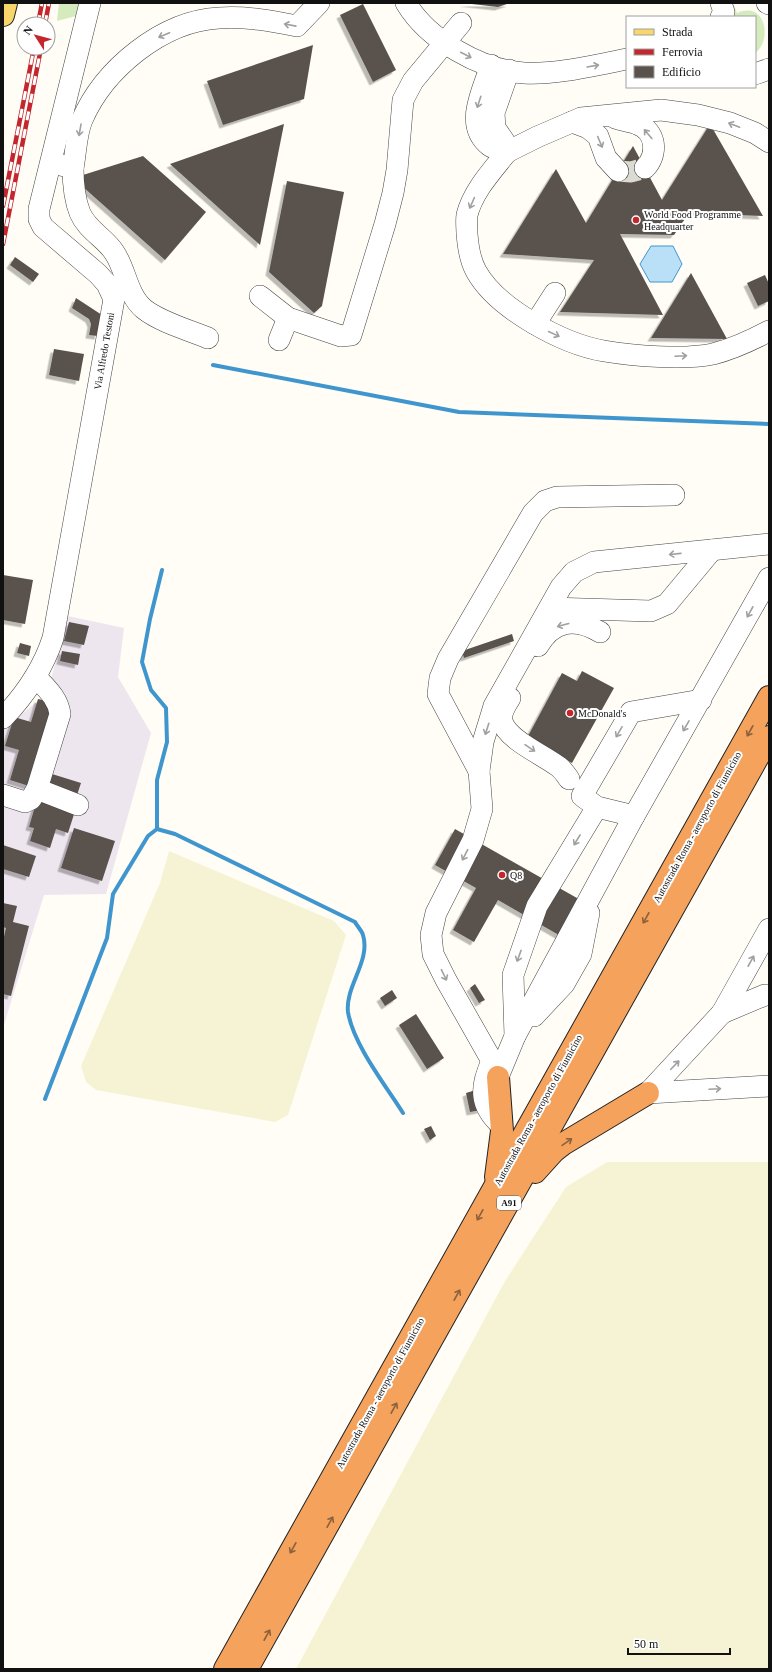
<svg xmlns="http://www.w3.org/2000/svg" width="772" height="1672" font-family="'Times New Roman',serif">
<defs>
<filter id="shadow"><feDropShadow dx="-3.5" dy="3.5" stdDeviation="0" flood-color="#0004"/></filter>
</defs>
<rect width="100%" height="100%" fill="#fffdf5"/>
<path fill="#eee6ef" d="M 68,616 L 124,628 L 118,677 L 151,733 L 106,894 L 44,895 L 3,1028 L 3,729 L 38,701 L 51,679 Z"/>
<g fill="#f6f3d4">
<path d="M 169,851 L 334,921 L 346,935 L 288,1115 L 275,1122 L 96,1090 L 86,1082 L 81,1066 L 160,883 Z"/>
<path d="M 607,1162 L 769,1162 L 769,1669 L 296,1669 L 505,1281 L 566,1187 Z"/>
</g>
<g fill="#d5ebbd">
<path d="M 59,3 L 83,3 L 80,15 L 57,21 Z"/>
<path d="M 728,3 L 733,3 L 737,13 C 767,0 772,42 755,53 L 755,17 L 731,17 Z"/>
</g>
<path fill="#b9e0f7" stroke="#3f96cf" d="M 651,246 L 673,246 L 682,264 L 672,282 L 650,282 L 640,264 Z"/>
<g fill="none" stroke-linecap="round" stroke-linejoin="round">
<g stroke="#3f96cf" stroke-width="4">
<path d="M 213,365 L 459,412 L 769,424"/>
<path d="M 157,829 L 157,780 L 167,742 L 166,708 L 151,690 L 142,662 L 150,619 L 162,570"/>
<path d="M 45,1099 L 107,938 L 113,894 L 148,836 L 157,829 L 175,834 L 355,922 C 357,926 362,931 363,935 C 371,961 345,986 348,1012 C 353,1044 386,1086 403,1113"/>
</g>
</g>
<g fill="#5a524d" filter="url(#shadow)">
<path d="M 463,3 L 510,3 L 498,7 Z"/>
<path d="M 363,4 L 396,70 L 373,82 L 340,15 Z"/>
<path d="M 313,45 L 304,99 L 223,125 L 207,81 Z"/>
<path d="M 284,124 L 260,245 L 170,164 Z"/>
<path d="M 710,124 L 763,216 L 689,213 L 674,235 L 620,234 L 663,315 L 560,312 L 594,260 L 503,254 L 556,169 L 586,223 L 633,146 L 662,200 Z"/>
<path d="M 143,156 L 206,212 L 165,260 L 82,186 L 83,175 Z"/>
<path d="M 287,181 L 344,192 L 322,306 L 314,313 L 269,272 Z"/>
<path d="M 15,257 L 39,274 L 33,282 L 10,265 Z"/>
<path d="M 691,273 L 727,339 L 651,338 Z"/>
<path d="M 765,275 L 769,284 L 769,301 L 758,306 L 747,283 Z"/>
<path d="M 76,298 L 102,315 L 98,336 L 89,335 L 91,324 L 89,319 L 72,308 Z"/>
<path d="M 54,349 L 84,354 L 79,381 L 49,375 Z"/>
<path d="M 3,575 L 33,580 L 25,624 L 3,620 Z"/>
<path d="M 69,622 L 89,626 L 84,645 L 64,641 Z"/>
<path d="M 512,634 L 514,641 L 464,658 L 462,651 Z"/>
<path d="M 20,643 L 31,646 L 29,656 L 17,653 Z"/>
<path d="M 62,651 L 80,654 L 78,665 L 60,661 Z"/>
<path d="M 582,671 L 614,688 L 572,763 L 527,738 L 562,673 L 577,681 Z"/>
<path d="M 38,699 L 54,703 L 29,786 L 10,780 L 19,750 L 5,746 L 14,717 L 31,722 Z"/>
<path d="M 52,774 L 81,783 L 77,795 L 48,786 Z"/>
<path d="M 38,796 L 76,808 L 68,833 L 56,829 L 50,848 L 30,841 L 34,828 L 29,827 Z"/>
<path d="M 74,828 L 115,841 L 102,881 L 61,868 Z"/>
<path d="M 455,829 L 584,902 L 564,938 L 498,900 L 474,942 L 453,930 L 476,888 L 435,865 Z"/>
<path d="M 3,845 L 36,856 L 29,877 L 3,869 Z"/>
<path d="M 3,903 L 17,906 L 13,922 L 29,926 L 11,996 L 3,994 L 3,941 L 6,928 L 3,927 Z"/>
<path d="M 475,984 L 485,1000 L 479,1003 L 470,988 Z"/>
<path d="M 392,990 L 397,998 L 385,1006 L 380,998 Z"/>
<path d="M 416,1014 L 444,1058 L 427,1069 L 399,1025 Z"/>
<path d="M 476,1090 L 481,1110 L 470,1112 L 466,1093 Z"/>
<path d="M 431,1126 L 436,1136 L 430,1140 L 424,1129 Z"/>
</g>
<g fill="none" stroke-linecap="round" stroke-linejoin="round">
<path stroke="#dbdad3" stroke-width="21" stroke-dasharray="21 10" stroke-linecap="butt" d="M 618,171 L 631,172 L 645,168"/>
<g stroke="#444" stroke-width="22">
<g id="minor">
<path d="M 406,3 C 428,40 481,70 524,73 C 555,75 596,65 627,59"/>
<path d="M 767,3 L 769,4"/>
<path d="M 721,17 L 724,12 L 721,3"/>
<path d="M 491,65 C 483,91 463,125 490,146 C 494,149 502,150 507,152 C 492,171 473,191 467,215 C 466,221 467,228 467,234 C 468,247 470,260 476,271 C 497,309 563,344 604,351 C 634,356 684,360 713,354 C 733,349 752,340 769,331"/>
<path d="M 509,70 L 494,113 L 495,128 L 504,141 L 507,152 L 537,137 L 581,118 L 661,110 L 698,115 L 730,123 L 755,133 L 769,142"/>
<path d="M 755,74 L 769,69"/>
<path d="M 615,118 C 623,121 630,121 637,124 C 657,131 658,155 645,168"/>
<path d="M 572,122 L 588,128 L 598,136 L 606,158 L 618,171"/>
<path d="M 61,165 L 73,168 C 73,184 74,198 80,213 C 87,230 105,238 114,252 C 126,269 127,295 144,309 C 160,322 189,330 208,338"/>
<path d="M 73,168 C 76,153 76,134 82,120 C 104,69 162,21 219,18 C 246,16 272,21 297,26 L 319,3"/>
<path d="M 260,296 L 288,318 L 341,336 L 351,335 L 385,224 L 393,193 L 397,170 L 403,100 L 413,81 L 461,23"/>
<path d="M 535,324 L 555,293"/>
<path d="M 279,340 L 288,318"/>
<path d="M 550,608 L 651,611 L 667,604 L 712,550"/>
<path d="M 538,646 C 553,620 575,617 600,632"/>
<path d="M 510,698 C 506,705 500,713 502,721 C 507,740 544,755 559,767 C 563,770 566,775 569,779"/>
<path d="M 701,700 L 631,712 L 582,796 L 597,807 L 634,816 L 769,578"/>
<path d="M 3,718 C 26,694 43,669 53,638 L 114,299 L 107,284 L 98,274 L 43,227 L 39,219 L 39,209 L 90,3"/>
<path d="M 479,771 L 438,694 L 440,678 L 448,659 L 533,513 L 545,501 L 557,497 L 674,495"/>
<path d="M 37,789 L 78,805"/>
<path d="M 3,795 L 25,802 L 31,799 L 37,789 L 60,714 C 58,698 46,688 36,677"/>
<path d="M 722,1013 L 765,995 L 769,995"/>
<path d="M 534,1016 L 564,984 L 581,954 L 589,913"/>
<path d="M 515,1036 L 634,816"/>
<path d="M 492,1061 C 480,1087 479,1105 501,1125"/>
<path d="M 498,1077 L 492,1061 L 446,980 L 433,954 L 431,935 L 436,913 L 473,840 L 482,809 L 479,771 L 483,742 L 494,706 L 561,587 L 574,572 L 594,562 L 769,544"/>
<path d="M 498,1077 L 515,1036 L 513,975 L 537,906 L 597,807"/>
<path d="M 648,1093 L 722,1013 L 769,929"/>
<path d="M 648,1093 L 769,1086"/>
</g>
</g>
<g stroke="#222" stroke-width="24">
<path id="major" d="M 3,15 L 6,3"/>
</g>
<g stroke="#222" stroke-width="24">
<g id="highway">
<path d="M 535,1172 L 554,1151 L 563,1144 L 648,1093"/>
<path d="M 496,1177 L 502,1131 L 498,1077"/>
<path d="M 225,1669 L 769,697"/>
<path d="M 247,1669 L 769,737"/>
</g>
</g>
<use href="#minor" stroke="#fff" stroke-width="21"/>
<use href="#major" stroke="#f9d66b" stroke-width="22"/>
<use href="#highway" stroke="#f5a25d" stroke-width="22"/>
<g stroke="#c4262e" stroke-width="4.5">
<g id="rail">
<path d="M 38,24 L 42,3"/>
<path d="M 45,24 L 49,3"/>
<path d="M 3,206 L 34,48"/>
<path d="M 3,244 L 41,48"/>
</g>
</g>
<use href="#rail" stroke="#fff" stroke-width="3" stroke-dasharray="9" stroke-linecap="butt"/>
</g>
<defs><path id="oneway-shaft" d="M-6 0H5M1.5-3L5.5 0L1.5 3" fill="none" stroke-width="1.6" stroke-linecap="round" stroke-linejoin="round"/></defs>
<g stroke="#a0a0a0">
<use href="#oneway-shaft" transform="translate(290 25) rotate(-169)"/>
<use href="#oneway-shaft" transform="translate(164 35) rotate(157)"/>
<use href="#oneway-shaft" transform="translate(466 55) rotate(27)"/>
<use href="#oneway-shaft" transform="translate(593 66) rotate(-10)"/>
<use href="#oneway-shaft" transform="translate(479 102) rotate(108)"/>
<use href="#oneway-shaft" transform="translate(734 125) rotate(-159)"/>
<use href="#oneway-shaft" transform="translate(80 130) rotate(100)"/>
<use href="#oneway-shaft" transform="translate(648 134) rotate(-130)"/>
<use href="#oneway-shaft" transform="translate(600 142) rotate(67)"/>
<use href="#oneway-shaft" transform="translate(472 203) rotate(114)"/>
<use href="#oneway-shaft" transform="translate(554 334) rotate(25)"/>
<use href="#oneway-shaft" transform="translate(681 356) rotate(-3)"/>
<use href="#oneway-shaft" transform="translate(675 554) rotate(174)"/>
<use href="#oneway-shaft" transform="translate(750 612) rotate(119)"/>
<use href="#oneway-shaft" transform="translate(563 625) rotate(165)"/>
<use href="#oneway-shaft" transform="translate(686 726) rotate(120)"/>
<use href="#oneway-shaft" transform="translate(487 729) rotate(108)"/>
<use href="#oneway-shaft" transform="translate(619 732) rotate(120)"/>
<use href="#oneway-shaft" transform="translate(530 748) rotate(34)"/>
<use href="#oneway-shaft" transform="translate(577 840) rotate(121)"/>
<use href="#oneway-shaft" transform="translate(465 855) rotate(117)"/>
<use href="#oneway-shaft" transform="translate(519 956) rotate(110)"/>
<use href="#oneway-shaft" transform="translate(751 961) rotate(-61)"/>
<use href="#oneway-shaft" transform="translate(444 975) rotate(64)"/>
<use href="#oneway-shaft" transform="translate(675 1065) rotate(-46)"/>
<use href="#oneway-shaft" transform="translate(715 1089) rotate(-3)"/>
</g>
<g stroke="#8e613b">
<use href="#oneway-shaft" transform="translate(750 731) rotate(119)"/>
<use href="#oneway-shaft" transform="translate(646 918) rotate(119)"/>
<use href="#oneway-shaft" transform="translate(567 1142) rotate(-35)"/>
<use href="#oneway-shaft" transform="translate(480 1215) rotate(119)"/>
<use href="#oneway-shaft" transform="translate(457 1295) rotate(-61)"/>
<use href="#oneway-shaft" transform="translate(394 1408) rotate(-61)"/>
<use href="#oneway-shaft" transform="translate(330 1522) rotate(-61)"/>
<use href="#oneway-shaft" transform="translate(293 1548) rotate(119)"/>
<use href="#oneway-shaft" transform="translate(267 1635) rotate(-61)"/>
</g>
<g fill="#c4262e" stroke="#fff" stroke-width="1.5">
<circle cx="636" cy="220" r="4"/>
<circle cx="570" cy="713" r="4"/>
<circle cx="502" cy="875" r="4"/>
</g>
<g text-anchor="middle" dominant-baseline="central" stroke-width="4" stroke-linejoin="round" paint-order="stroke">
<rect fill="#fff" stroke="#585858" stroke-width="1" x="497" y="1196" width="24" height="14" rx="3"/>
<g font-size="9" font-weight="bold" fill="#111">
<text x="509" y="1203">A91</text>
</g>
<g font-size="10" fill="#111" stroke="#fff" text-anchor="start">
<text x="644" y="214">World Food Programme<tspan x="644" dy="12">Headquarter</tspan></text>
<text x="578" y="713">McDonald's</text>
<text x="510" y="875">Q8</text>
</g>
<g font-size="10" fill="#111" stroke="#fff">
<text transform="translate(104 351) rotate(-80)">Via Alfredo Testoni</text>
<text transform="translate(697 827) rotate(-61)">Autostrada Roma - aeroporto di Fiumicino</text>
<text transform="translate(538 1110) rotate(-61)">Autostrada Roma - aeroporto di Fiumicino</text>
<text transform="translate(380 1393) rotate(-61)">Autostrada Roma - aeroporto di Fiumicino</text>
</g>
</g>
<rect width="772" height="1672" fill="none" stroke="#111111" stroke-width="8"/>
<rect x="626" y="16" width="130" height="72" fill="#ffffff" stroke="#a0a0a0"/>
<rect x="634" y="29" width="20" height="6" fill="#f9d66b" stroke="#a0a0a0"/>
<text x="662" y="36" font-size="12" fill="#111111">Strada</text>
<rect x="634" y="49" width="20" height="6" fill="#c4262e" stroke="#a0a0a0"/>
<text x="662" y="56" font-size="12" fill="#111111">Ferrovia</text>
<rect x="634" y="66" width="20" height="12" fill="#5a524d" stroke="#a0a0a0"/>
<text x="662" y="76" font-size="12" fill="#111111">Edificio</text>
<g transform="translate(36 36) rotate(306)"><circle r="19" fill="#ffffff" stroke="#a0a0a0"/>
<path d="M0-3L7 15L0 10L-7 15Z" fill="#c4262e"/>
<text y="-6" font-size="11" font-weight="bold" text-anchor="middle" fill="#111111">N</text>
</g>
<path d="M628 1648v6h102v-6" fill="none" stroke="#111111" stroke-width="2"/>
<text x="634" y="1648" font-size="12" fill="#111111" stroke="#ffffff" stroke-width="3" paint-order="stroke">50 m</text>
</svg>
